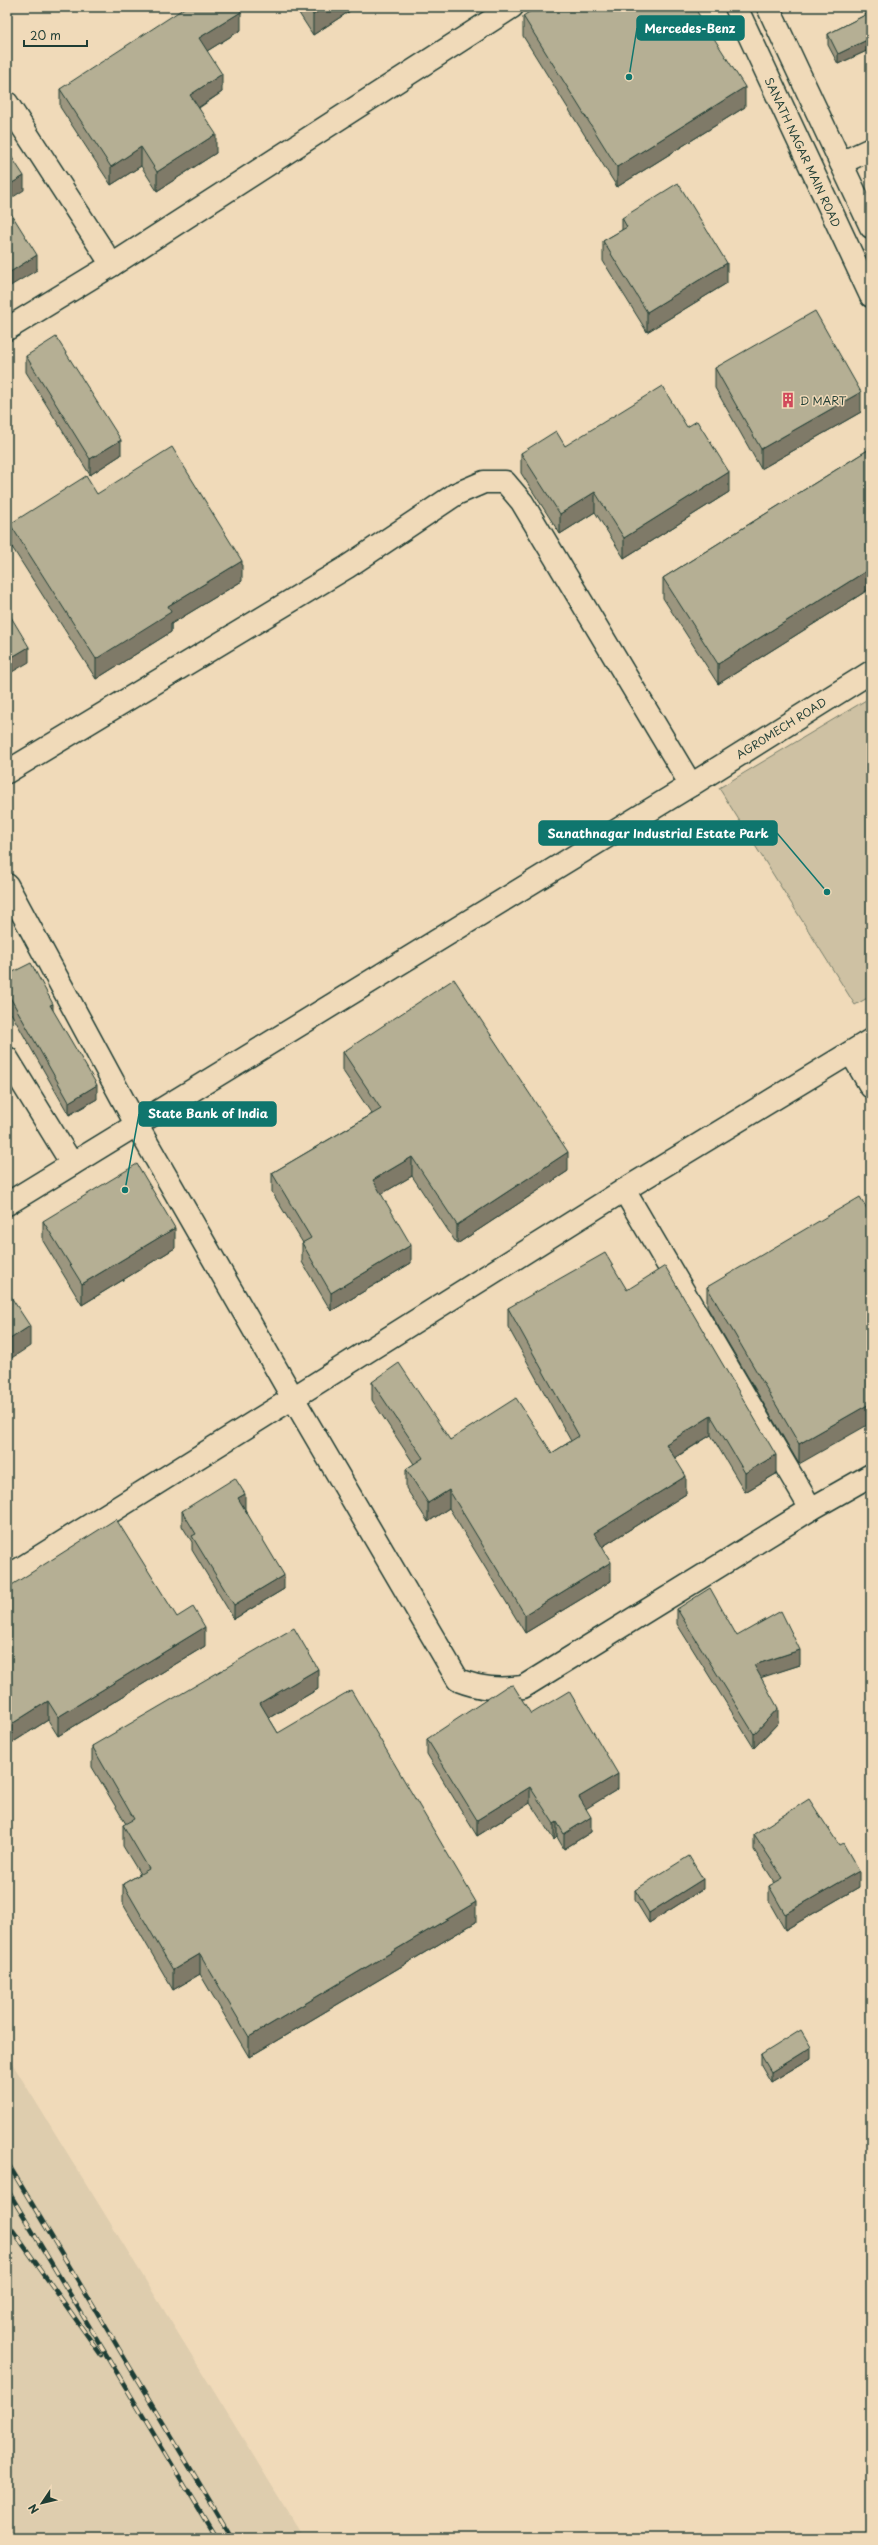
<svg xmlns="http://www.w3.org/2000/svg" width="878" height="2545" font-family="'Playpen Sans',sans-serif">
<rect width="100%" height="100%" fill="#f0dab9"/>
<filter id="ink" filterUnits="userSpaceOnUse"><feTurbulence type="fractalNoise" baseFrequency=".025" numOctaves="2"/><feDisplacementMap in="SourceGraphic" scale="8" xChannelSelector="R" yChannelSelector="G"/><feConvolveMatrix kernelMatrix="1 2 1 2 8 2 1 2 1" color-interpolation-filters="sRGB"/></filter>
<g filter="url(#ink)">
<path fill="#decdae" d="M 7,2055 L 304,2538 L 7,2538 Z"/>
<path fill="#cec1a3" stroke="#767f6c" d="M 871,697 L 871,996 L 855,1005 L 719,788 Z"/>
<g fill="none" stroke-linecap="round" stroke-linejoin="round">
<g stroke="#1f3d34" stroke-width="25">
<g id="minor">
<path d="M 736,7 L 871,296"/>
<path d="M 768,7 L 871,227"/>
<path d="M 7,103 L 112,265"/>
<path d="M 841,163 L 871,149"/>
<path d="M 7,329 L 112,265 L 512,7"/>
<path d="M 7,772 L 347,567 L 456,494 L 484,482 L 505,482 L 522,502 L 691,785"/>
<path d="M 7,885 L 136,1124 L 293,1398 L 624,1190 L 871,1040"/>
<path d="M 851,1053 L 871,1087"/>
<path d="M 7,1058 L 72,1164"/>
<path d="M 624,1190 L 811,1509"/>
<path d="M 7,1204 L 691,785 L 871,672"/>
<path d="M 7,1577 L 293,1398 L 458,1680 C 481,1689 499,1690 523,1687 L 811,1509 L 871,1475"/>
</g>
</g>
<use href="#minor" stroke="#f0dab9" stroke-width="22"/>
<g stroke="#1f3d34" stroke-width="4.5">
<g id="rail">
<path d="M 7,2162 L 232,2538"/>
<path d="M 7,2189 L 216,2538"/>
<path d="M 7,2222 L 101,2355"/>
</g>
</g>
<use href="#rail" stroke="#f0dab9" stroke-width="3" stroke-dasharray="9" stroke-linecap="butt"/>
</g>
<g fill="#9c967f" stroke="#1f3d34">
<path d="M 295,7 L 356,7 L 313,35 Z"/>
<path d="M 871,12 L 871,49 L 838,64 L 828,45 L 828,34 Z"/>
<path d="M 523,16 L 745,107 L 617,187 L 523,36 Z"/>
<path d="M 241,30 L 207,51 L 222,92 L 199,108 L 216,153 L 157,191 L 141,166 L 111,185 L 60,107 L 60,89 Z"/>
<path d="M 622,218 L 727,283 L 647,332 L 603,261 L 603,241 L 622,230 Z"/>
<path d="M 26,356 L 121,455 L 90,475 L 26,372 Z"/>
<path d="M 715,368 L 861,412 L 761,469 L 715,388 Z"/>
<path d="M 687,427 L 729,492 L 624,558 L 595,512 L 560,534 L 521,473 L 521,453 L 565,446 Z"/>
<path d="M 871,448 L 871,588 L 718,684 L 663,598 L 663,578 Z"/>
<path d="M 97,494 L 242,581 L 171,624 L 171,632 L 96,679 L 10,544 L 10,524 Z"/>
<path d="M 7,975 L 97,1099 L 69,1115 L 7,1006 Z"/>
<path d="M 343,1052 L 568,1171 L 457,1244 L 412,1176 L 381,1194 L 411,1263 L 331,1311 L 302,1262 L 302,1243 L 303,1243 L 272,1192 L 272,1173 L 372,1114 L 343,1071 Z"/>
<path d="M 871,1215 L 799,1464 L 707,1307 L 707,1287 Z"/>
<path d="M 43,1221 L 175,1248 L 82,1305 L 43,1241 Z"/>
<path d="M 627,1290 L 776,1474 L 745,1492 L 711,1435 L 675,1458 L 686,1494 L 602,1547 L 611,1581 L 525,1633 L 449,1508 L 428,1522 L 406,1488 L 406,1469 L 414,1464 L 372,1400 L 372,1382 L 450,1440 L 552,1453 L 571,1441 L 508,1327 L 508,1308 Z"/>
<path d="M 245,1509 L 284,1589 L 234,1619 L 192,1550 L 192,1542 L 182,1526 L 182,1511 Z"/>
<path d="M 7,1588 L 177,1617 L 205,1646 L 58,1736 L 48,1720 L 7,1746 Z"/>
<path d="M 677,1609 L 800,1665 L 761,1677 L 778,1723 L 754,1748 L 677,1624 Z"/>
<path d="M 318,1689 L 269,1718 L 278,1733 L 476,1922 L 249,2057 L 200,1974 L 173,1990 L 123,1904 L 123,1884 L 140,1874 L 123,1846 L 123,1825 L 126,1824 L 92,1767 L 92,1746 Z"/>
<path d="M 531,1714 L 618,1789 L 586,1808 L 591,1832 L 564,1849 L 557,1837 L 554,1840 L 530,1803 L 477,1836 L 427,1754 L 427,1739 Z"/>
<path d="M 754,1834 L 859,1887 L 785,1930 L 769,1902 L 769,1886 L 775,1883 L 754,1850 Z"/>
<path d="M 703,1889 L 649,1923 L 635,1900 L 635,1890 Z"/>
<path d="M 761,2055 L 811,2058 L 771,2082 L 761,2065 Z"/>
</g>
<g fill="#7f7a68" stroke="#1f3d34">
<path d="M 325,7 L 356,7 L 313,35 L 313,15 Z"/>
<path d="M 241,12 L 241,30 L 199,56 L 199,38 Z"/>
<path d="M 871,38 L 871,49 L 838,64 L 838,54 Z"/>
<path d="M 222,74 L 222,92 L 190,113 L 190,95 Z"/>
<path d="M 745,87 L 745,107 L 617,187 L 617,167 Z"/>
<path d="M 216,134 L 216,153 L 157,191 L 157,172 Z"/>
<path d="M 141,147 L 141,166 L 111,185 L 111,167 Z"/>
<path d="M 24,176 L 24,190 L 7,201 L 7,186 Z"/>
<path d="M 37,255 L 37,270 L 7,288 L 7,274 Z"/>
<path d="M 727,263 L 727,283 L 647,332 L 647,312 Z"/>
<path d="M 861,392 L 861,412 L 761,469 L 761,449 Z"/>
<path d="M 121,440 L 121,455 L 90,475 L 90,459 Z"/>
<path d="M 729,472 L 729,492 L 624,558 L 624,538 Z"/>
<path d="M 595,492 L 595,512 L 560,534 L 560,514 Z"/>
<path d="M 242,561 L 242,581 L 171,624 L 171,632 L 96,679 L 96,659 L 168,606 Z"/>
<path d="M 871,568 L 871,588 L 718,684 L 718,664 Z"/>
<path d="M 29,647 L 29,662 L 7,675 L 7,660 Z"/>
<path d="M 53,1004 L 53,1017 L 50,1005 Z"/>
<path d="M 97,1085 L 97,1099 L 69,1115 L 69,1102 Z"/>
<path d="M 568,1152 L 568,1171 L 457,1244 L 457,1225 Z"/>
<path d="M 412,1157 L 412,1176 L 373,1199 L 373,1180 Z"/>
<path d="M 175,1228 L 175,1248 L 82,1305 L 82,1284 Z"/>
<path d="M 411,1245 L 411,1263 L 331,1311 L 331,1293 Z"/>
<path d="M 30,1326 L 30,1346 L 7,1361 L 7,1341 Z"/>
<path d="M 871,1403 L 871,1423 L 799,1464 L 799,1444 Z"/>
<path d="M 711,1416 L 711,1435 L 666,1463 L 666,1444 Z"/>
<path d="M 776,1455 L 776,1474 L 745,1492 L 745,1473 Z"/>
<path d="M 686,1476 L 686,1494 L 594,1552 L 594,1533 Z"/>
<path d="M 449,1490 L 449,1508 L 428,1522 L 428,1503 Z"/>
<path d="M 245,1494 L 245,1509 L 238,1513 L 238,1498 Z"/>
<path d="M 611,1562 L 611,1581 L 525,1633 L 525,1615 Z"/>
<path d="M 284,1575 L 284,1589 L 234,1619 L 234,1605 Z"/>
<path d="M 205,1627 L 205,1646 L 58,1736 L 58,1717 Z"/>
<path d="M 800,1650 L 800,1665 L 754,1680 L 754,1665 Z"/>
<path d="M 318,1669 L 318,1689 L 260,1723 L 260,1703 Z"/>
<path d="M 48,1701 L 48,1720 L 7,1746 L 7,1727 Z"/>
<path d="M 778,1708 L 778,1723 L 754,1748 L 754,1734 Z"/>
<path d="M 618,1774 L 618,1789 L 579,1813 L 579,1797 Z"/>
<path d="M 530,1787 L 530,1803 L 477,1836 L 477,1820 Z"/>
<path d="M 591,1817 L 591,1832 L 564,1849 L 564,1834 Z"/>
<path d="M 557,1822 L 557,1837 L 554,1840 L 554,1824 Z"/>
<path d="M 859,1871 L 859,1887 L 785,1930 L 785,1914 Z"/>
<path d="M 703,1879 L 703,1889 L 649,1923 L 649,1913 Z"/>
<path d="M 476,1902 L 476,1922 L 249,2057 L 249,2037 Z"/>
<path d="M 200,1954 L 200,1974 L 173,1990 L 173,1970 Z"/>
<path d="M 811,2047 L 811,2058 L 771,2082 L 771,2072 Z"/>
</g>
<g fill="#b5af94" stroke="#1f3d34">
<path d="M 186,7 L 238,7 L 241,12 L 199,38 L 222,74 L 190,95 L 216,134 L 157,172 L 141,147 L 111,167 L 60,89 Z"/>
<path d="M 308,7 L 325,7 L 313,15 Z"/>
<path d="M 537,7 L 694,7 L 745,87 L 617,167 L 523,16 Z"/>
<path d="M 871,12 L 871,38 L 838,54 L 828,34 Z"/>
<path d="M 7,150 L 24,176 L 7,186 Z"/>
<path d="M 678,183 L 727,263 L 647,312 L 603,241 L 627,227 L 622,218 Z"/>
<path d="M 7,207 L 37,255 L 7,274 Z"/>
<path d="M 815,311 L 861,392 L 761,449 L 715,368 Z"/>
<path d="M 56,337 L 121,440 L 90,459 L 26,356 Z"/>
<path d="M 662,386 L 687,427 L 697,421 L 729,472 L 624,538 L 595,492 L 560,514 L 521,453 L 556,431 L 565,446 Z"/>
<path d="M 172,447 L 242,561 L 168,606 L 171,612 L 96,659 L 10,524 L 86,476 L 97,494 Z"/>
<path d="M 871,448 L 871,568 L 718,664 L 663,578 Z"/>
<path d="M 8,612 L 29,647 L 7,660 L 7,613 Z"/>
<path d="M 31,963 L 53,1004 L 50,1005 L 97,1085 L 69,1102 L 7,992 L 7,975 Z"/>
<path d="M 454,979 L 568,1152 L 457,1225 L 412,1157 L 373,1180 L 411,1245 L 331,1293 L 302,1243 L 311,1238 L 272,1173 L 381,1109 L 343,1052 Z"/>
<path d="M 137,1164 L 175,1228 L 82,1284 L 43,1221 Z"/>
<path d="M 860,1197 L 871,1215 L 871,1403 L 799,1444 L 707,1287 Z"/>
<path d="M 605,1253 L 627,1290 L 665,1266 L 776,1455 L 745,1473 L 711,1416 L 666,1444 L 686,1476 L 594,1533 L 611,1562 L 525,1615 L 449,1490 L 428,1503 L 406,1469 L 423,1458 L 372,1382 L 399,1363 L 450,1440 L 516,1398 L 552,1453 L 579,1436 L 508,1308 Z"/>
<path d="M 7,1291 L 30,1326 L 7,1341 Z"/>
<path d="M 235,1478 L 245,1494 L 238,1498 L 284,1575 L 234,1605 L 192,1536 L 196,1534 L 182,1511 Z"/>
<path d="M 116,1519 L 177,1617 L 193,1607 L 205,1627 L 58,1717 L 48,1701 L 7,1727 L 7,1588 Z"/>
<path d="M 710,1588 L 737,1636 L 781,1611 L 800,1650 L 754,1665 L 778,1708 L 754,1734 L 677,1609 Z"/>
<path d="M 294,1628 L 318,1669 L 260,1703 L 278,1733 L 351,1690 L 476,1902 L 249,2037 L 200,1954 L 173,1970 L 123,1884 L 149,1869 L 123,1825 L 134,1819 L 92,1746 Z"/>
<path d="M 513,1685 L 531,1714 L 569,1691 L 618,1774 L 579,1797 L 591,1817 L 564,1834 L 557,1822 L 554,1824 L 530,1787 L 477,1820 L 427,1739 L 507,1686 Z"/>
<path d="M 809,1799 L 839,1845 L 843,1843 L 859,1871 L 785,1914 L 769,1886 L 783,1878 L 754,1834 Z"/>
<path d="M 689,1856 L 703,1879 L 649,1913 L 635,1890 Z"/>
<path d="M 801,2030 L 811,2047 L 771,2072 L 761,2055 Z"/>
</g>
</g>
<defs>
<g id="building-bare" transform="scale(1.2)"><path d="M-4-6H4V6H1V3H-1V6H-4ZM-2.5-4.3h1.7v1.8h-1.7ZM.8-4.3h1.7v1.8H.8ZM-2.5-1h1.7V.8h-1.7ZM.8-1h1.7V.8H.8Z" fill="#d1495b" stroke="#f0dab9" stroke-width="2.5" paint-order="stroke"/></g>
</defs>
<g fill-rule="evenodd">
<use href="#building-bare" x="788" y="400"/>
</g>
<g text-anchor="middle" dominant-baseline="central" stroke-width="3" stroke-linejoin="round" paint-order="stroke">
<g font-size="11" fill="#1f3d34" stroke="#f0dab9">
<text transform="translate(803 152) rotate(65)">SANATH NAGAR MAIN ROAD</text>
<text transform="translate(781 728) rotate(-32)">AGROMECH ROAD</text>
</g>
<g font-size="11" fill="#1f3d34" stroke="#f0dab9" text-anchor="start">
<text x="800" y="400">D MART</text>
</g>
</g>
<path fill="none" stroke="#0f766e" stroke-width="1.5" d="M629 77L637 28M827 892L777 833M125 1190L139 1114"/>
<g fill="#0f766e" stroke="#f0dab9" stroke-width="1.5">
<circle cx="629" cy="77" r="4"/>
<circle cx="827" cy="892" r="4"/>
<circle cx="125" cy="1190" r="4"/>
</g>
<g fill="#0f766e" stroke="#0f766e" stroke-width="1.5">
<rect x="637" y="16" width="107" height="24" rx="4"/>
<rect x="539" y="821" width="238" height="24" rx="4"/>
<rect x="139" y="1102" width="137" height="24" rx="4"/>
</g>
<g font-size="12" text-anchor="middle" font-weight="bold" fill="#fff">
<text x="690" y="33">Mercedes-Benz</text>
<text x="658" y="838">Sanathnagar Industrial Estate Park</text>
<text x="208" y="1118">State Bank of India</text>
</g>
<rect width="878" height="2545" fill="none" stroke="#f0dab9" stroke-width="24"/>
<rect x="12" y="12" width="854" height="2521" fill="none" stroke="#1f3d34" stroke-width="1.5" filter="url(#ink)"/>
<g transform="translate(42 2503) rotate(235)" stroke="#f0dab9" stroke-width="3" paint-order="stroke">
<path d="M0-3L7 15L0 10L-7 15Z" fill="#1f3d34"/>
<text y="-6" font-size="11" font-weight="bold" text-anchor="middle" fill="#1f3d34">N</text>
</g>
<path d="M24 40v6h63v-6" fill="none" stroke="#1f3d34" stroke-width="2"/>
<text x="30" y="40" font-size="12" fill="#1f3d34" stroke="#f0dab9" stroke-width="3" paint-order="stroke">20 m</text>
</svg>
